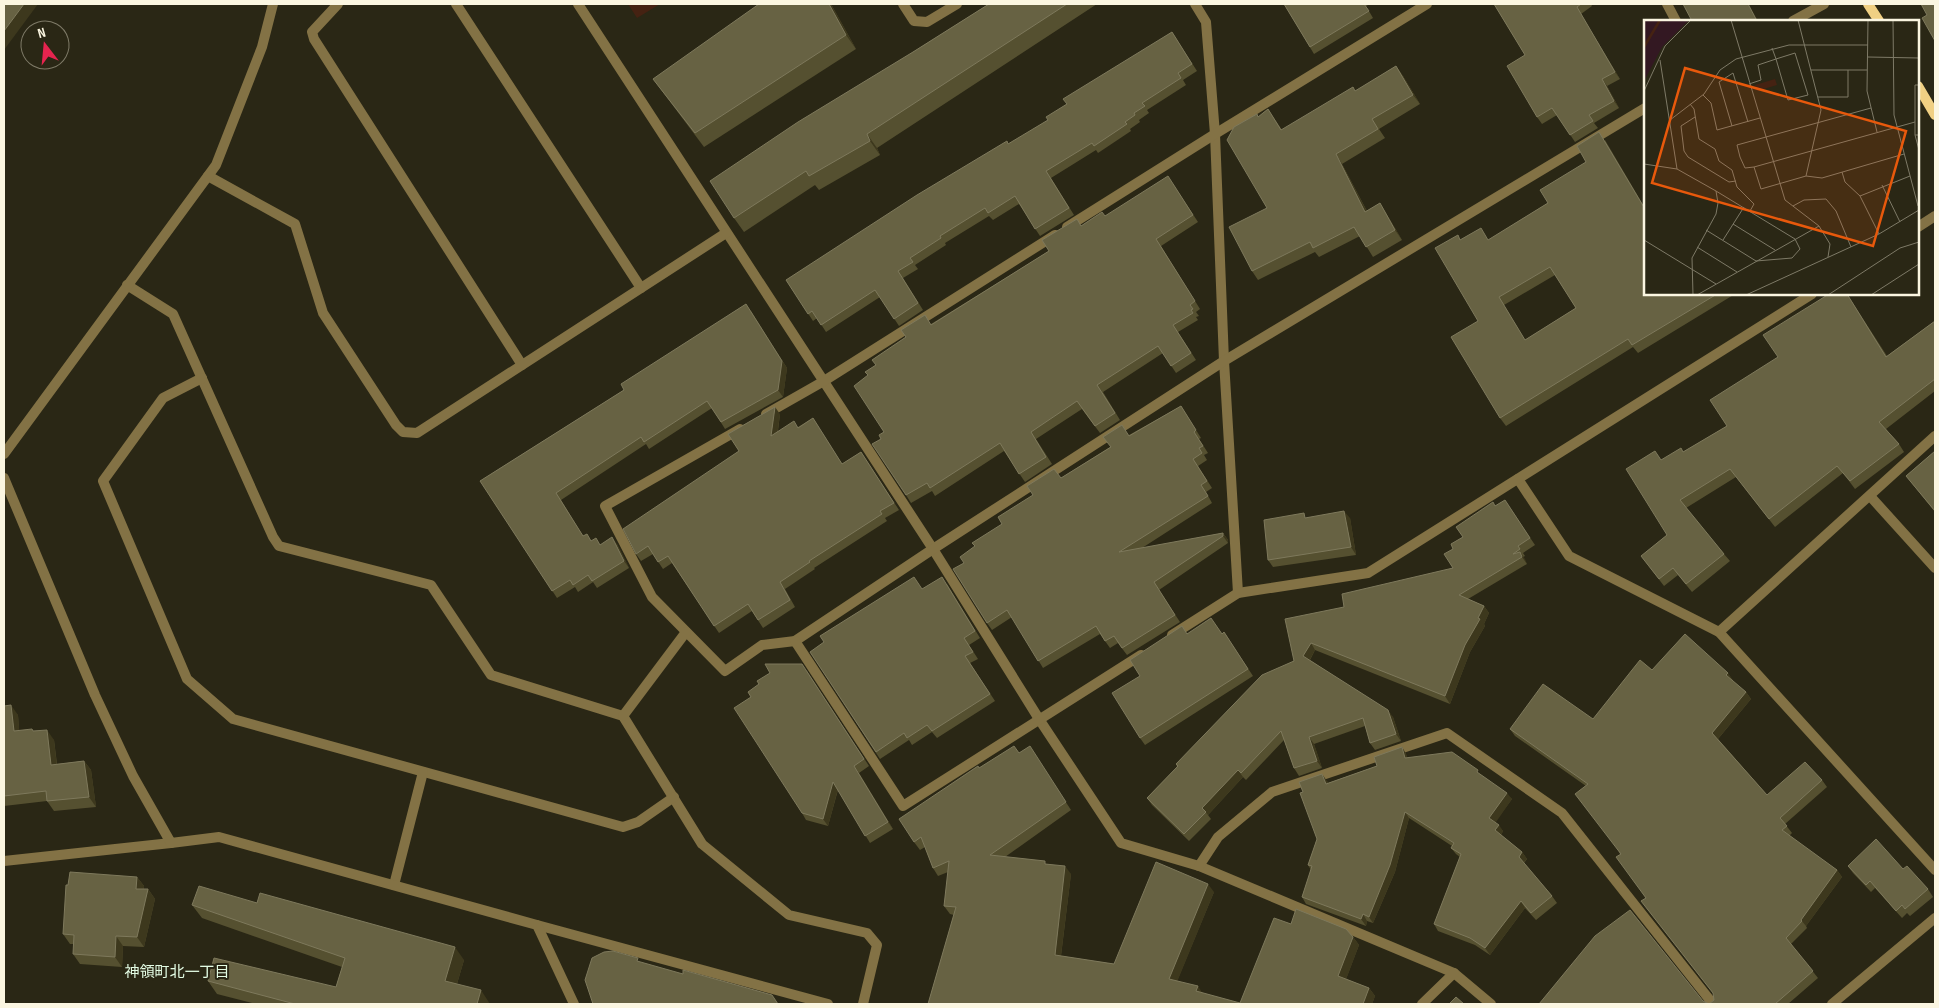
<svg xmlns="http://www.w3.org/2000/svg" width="1939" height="1008" font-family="'Sofia Sans Condensed','Noto Sans JP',sans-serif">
<rect width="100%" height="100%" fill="#2a2715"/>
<path fill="#452212" d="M 628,4 L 660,4 L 637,18 Z"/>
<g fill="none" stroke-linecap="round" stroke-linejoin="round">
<g stroke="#837245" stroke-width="10">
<path d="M 338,4 L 312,32 L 314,39 L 522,365"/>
<path d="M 456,4 L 641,288"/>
<path d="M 578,4 L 933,549 L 1039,719 L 1121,843 L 1199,866 L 1454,973 L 1491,1004"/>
<path d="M 903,4 L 914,21 L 927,22 L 957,4"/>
<path d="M 1195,4 L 1206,22 L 1215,134 L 1224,361 L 1238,593"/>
<path d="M 1667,4 L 1676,21"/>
<path d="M 1793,21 L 1824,4"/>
<path d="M 208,176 L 295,224 L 323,313 L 396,425 L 403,432 L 417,433 L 726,233"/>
<path d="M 1067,227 L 1215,134 L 1427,4"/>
<path d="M 1918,227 L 1935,216"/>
<path d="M 127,285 L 173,314 L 273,537 L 279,546 L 431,585 L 491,675 L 623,716 L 702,844 L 789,915 L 867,933 L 877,945 L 863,1004"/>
<path d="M 202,378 L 163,398 L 103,481 L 187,679 L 233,719 L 623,827 L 638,822 L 674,797"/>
<path d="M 766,414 L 824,381 L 1055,235"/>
<path d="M 740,429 L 605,506 L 652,597 L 725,671 L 762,645 L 795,641 L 933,549 L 1224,361 L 1645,108"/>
<path d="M 4,454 L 216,165 L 262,47 L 273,4"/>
<path d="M 1518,479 L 1569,556 L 1719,632 L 1935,870"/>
<path d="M 1870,496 L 1935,568"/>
<path d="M 1719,632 L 1935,436"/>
<path d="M 1172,635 L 1238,593 L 1368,573 L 1812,294"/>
<path d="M 795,641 L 903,806 L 1141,655"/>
<path d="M 623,716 L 686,632"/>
<path d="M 4,861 L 171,843"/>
<path d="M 1199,866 L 1218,837 L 1272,792 L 1447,733 L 1562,813 L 1713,1004"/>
<path d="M 394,885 L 423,772"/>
<path d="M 537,925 L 828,1004"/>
<path d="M 1422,1004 L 1454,973"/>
<path d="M 1832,1004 L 1935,918"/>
</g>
<path stroke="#837245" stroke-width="10" d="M 4,478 L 95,695 L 133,776 L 171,843 L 219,837 L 537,925 L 574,1004"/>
<g stroke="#f0d083" stroke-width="10">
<path d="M 1868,4 L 1879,21"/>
<path d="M 1918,86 L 1935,115"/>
</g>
</g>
<g fill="#555030" fill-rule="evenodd">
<path d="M 831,4 L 856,49 L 704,147 L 653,79 Z"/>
<path d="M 989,4 L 1097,4 L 877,148 L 880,155 L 819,190 L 815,185 L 744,232 L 734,218 L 913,52 Z"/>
<path d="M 1284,4 L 1370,4 L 1366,6 L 1373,18 L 1314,54 Z"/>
<path d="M 1494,4 L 1591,4 L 1592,6 L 1581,14 L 1620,79 L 1607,86 L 1619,108 L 1594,123 L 1598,128 L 1575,142 L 1557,115 L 1542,124 L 1537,117 L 1525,55 Z"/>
<path d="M 1172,32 L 1197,71 L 1183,80 L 1186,85 L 1147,110 L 1149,113 L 1139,120 L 1140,122 L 1130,129 L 1131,131 L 1098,153 L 1096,150 L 1051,178 L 1074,215 L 1040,236 L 1019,204 L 993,220 L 989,216 L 945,243 L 946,245 L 915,265 L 918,269 L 903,278 L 923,310 L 899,326 L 880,297 L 826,332 L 817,318 L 813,321 L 786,280 L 1048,120 L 1067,104 Z"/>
<path d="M 1396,66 L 1403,76 L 1420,104 L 1379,129 L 1385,138 L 1342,164 L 1367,211 L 1380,203 L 1386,213 L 1402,240 L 1373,257 L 1360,236 L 1319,257 L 1315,252 L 1258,280 L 1252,271 L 1267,208 L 1259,117 L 1268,109 L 1282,130 L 1356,91 Z"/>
<path d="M 1605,140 L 1645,208 L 1645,294 L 1735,294 L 1638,353 L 1633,347 L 1506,426 L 1500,418 L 1461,240 L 1489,240 L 1548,203 L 1586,162 ZM 1555,275 L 1576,308 L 1525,340 L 1504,305 Z"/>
<path d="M 1173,184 L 1198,222 L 1161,246 L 1200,309 L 1196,312 L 1199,316 L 1196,317 L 1198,320 L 1178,332 L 1196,360 L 1176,373 L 1163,353 L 1103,392 L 1120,420 L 1100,433 L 1082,409 L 1036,439 L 1052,464 L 1025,482 L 1004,451 L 935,496 L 932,491 L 911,503 L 906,495 L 881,439 L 884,432 L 868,375 L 876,365 L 906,337 L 931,324 L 1049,251 L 1081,226 L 1105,216 Z"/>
<path d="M 1829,294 L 1847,294 L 1887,356 L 1935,321 L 1935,391 L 1886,429 L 1899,444 L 1904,452 L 1855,489 L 1843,473 L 1775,527 L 1736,477 L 1686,508 L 1724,554 L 1730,561 L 1692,592 L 1678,575 L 1664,586 L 1641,556 L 1667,535 L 1661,460 L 1683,452 L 1727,426 L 1778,357 Z"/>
<path d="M 751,311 L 787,368 L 783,397 L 725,429 L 712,408 L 649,449 L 646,444 L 561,500 L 583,536 L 591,541 L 601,545 L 617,544 L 629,568 L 597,588 L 593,582 L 578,592 L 575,587 L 557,598 L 480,481 L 624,390 Z"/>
<path d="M 1181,406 L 1201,438 L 1199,439 L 1208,453 L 1204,455 L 1207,460 L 1198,466 L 1212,488 L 1206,492 L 1212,503 L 1142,548 L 1223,533 L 1228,540 L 1228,543 L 1159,590 L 1180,622 L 1127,655 L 1118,643 L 1110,648 L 1100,634 L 1043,668 L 1012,617 L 992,630 L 987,623 L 964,563 L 975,547 L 1002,524 L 1061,478 L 1129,435 Z"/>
<path d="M 780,414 L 778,431 L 798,427 L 813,418 L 842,464 L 861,452 L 899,510 L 885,518 L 887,521 L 814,568 L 815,569 L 785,589 L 795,607 L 763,628 L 752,611 L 719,633 L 672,563 L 663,569 L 653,554 L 641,561 L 636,554 L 739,451 Z"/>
<path d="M 1935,451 L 1935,512 L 1906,476 Z"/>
<path d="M 1505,500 L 1535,545 L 1523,553 L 1525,556 L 1523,557 L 1527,564 L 1468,599 L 1484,606 L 1489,613 L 1484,624 L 1485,626 L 1470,652 L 1450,704 L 1315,650 L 1310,660 L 1393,717 L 1401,741 L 1375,750 L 1370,743 L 1365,726 L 1314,744 L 1322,768 L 1299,776 L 1294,768 L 1284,740 L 1246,780 L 1243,777 L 1208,815 L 1211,819 L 1189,841 L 1152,805 L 1147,798 L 1177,767 L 1176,764 L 1294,661 L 1344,607 L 1453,568 L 1453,549 L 1463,537 L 1495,506 Z"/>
<path d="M 1350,518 L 1356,555 L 1273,567 L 1268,560 Z"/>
<path d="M 947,584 L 980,638 L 969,645 L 978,659 L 970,663 L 995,701 L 937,738 L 932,732 L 912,745 L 909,740 L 880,759 L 810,652 L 922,589 Z"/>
<path d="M 1224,632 L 1253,676 L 1145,745 L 1140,738 L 1140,676 L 1187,633 L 1222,634 Z"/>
<path d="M 1652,670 L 1728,673 L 1732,681 L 1746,692 L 1751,699 L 1718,739 L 1767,795 L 1822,780 L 1827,787 L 1785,824 L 1792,833 L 1789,836 L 1837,870 L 1842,877 L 1806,926 L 1807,928 L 1791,944 L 1818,978 L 1788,1004 L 1539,1004 L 1703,1001 L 1709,1004 L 1714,1000 L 1714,994 L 1641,901 L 1646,898 L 1620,854 L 1586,786 L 1515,736 L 1510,729 L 1593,719 Z"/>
<path d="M 807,671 L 869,766 L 859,773 L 893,829 L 870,843 L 838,790 L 828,826 L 806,820 L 802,813 L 751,697 Z"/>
<path d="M 4,706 L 18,715 L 19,730 L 34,731 L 54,740 L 57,764 L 84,761 L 91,770 L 96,807 L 54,811 L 47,801 L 4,806 Z"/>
<path d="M 1402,747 L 1406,754 L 1407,758 L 1483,776 L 1512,799 L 1495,822 L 1503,831 L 1501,835 L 1522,852 L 1527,859 L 1524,863 L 1552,896 L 1557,903 L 1536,920 L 1525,908 L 1490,955 L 1475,945 L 1438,931 L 1434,924 L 1460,857 L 1456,854 L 1451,848 L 1452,846 L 1409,818 L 1395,872 L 1373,923 L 1367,921 L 1366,926 L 1306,904 L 1302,897 L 1311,870 L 1308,865 L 1317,839 L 1303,792 L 1327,781 L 1328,783 L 1377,766 Z"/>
<path d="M 1019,753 L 1035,755 L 1071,810 L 1005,857 L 1047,864 L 1071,874 L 1061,956 L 1114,964 L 1214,892 L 1177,981 L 1202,993 L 1240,1003 L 1291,924 L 1353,937 L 1359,945 L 1346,979 L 1369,988 L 1375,996 L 1372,1004 L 928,1004 L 954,915 L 950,914 L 944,906 L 948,872 L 938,876 L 933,868 L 925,847 L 920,850 L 914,842 L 979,768 Z"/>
<path d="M 1848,866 L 1903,869 L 1928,889 L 1933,897 L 1910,916 L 1907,913 L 1902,918 L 1875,888 L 1871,892 L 1853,873 Z"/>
<path d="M 137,877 L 144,886 L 144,889 L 148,889 L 155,899 L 144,947 L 123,946 L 122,967 L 80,964 L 73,954 L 74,944 L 70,944 L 63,934 L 68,885 Z"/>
<path d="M 257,903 L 464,960 L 457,984 L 490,1004 L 256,1004 L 217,994 L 208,981 L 336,987 L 342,967 L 202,918 L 192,905 Z"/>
</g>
<g fill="#3d381d">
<path d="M 24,4 L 38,4 L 4,50 L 4,31 Z"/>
<path d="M 829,4 L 831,4 L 856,49 L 846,35 Z"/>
<path d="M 1748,4 L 1749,4 L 1758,21 L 1757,21 Z"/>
<path d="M 1577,7 L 1581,14 L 1620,79 L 1615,72 Z"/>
<path d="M 1396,66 L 1403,76 L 1420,104 L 1413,95 Z"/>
<path d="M 1602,79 L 1607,86 L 1619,108 L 1614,101 Z"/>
<path d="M 1599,132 L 1645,208 L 1645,209 Z"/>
<path d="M 867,134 L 877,148 L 880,155 L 870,141 Z"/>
<path d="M 1336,154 L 1342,164 L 1372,221 L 1365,212 Z"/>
<path d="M 1380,203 L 1386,213 L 1402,240 L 1395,230 Z"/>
<path d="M 746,304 L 787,368 L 783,397 L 778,390 Z"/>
<path d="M 775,407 L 780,414 L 776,443 L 771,436 Z"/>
<path d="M 1344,511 L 1350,518 L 1356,555 L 1351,547 Z"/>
<path d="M 1223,533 L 1228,540 L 1228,543 L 1223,536 Z"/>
<path d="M 612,537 L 617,544 L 629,568 L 624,561 Z"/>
<path d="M 1520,552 L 1525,559 L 1527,564 L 1522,557 Z"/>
<path d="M 1484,606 L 1489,613 L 1484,624 L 1485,626 L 1470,652 L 1450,704 L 1445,696 L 1465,645 Z"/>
<path d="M 1311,643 L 1315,650 L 1308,663 L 1303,656 Z"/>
<path d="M 1728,673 L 1733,680 L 1731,682 L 1726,675 Z"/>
<path d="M 1746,692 L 1751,699 L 1717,740 L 1712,733 Z"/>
<path d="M 11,705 L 18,715 L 20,741 L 14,731 Z"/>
<path d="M 1388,710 L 1393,717 L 1401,741 L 1396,734 Z"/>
<path d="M 47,730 L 54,740 L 58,775 L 51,765 Z"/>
<path d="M 1309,737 L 1314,744 L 1322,768 L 1317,761 Z"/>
<path d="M 1402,747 L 1406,754 L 1410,765 L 1405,758 Z"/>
<path d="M 84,761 L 91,770 L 96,807 L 89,797 Z"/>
<path d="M 854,766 L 859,773 L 893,829 L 888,822 Z"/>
<path d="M 1238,770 L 1243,777 L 1208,815 L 1202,808 Z"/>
<path d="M 1322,774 L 1327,781 L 1330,791 L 1326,784 Z"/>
<path d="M 833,782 L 838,789 L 828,826 L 823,819 Z"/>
<path d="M 1507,793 L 1512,799 L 1494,825 L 1489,818 Z"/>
<path d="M 1405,812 L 1409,818 L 1395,872 L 1373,923 L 1369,917 Z"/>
<path d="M 1499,825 L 1503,831 L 1500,837 L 1495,830 Z"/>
<path d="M 1522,852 L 1527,859 L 1523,863 L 1519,857 Z"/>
<path d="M 1065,866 L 1071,874 L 1060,963 L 1055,955 Z"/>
<path d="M 1837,870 L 1842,877 L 1806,926 L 1801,920 Z"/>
<path d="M 137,877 L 144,886 L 143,898 L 136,889 Z"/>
<path d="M 1208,884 L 1214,892 L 1175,987 L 1169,979 Z"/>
<path d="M 148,889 L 155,899 L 144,947 L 137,937 Z"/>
<path d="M 1521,901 L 1525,908 L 1490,955 L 1485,948 Z"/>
<path d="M 1363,914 L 1367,921 L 1366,926 L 1361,919 Z"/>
<path d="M 116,936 L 123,946 L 122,967 L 115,957 Z"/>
<path d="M 1353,937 L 1359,945 L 1344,985 L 1338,976 Z"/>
<path d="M 455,947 L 464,960 L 454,994 L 445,981 Z"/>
<path d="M 1198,986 L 1203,994 L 1196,991 Z"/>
<path d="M 1369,988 L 1375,996 L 1372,1004 L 1363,1004 Z"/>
<path d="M 481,990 L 490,1004 L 477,1004 Z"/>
</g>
<g fill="#676243" stroke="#7e795c" fill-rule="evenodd">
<path d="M 4,4 L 24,4 L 4,31 Z"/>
<path d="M 759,4 L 829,4 L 846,35 L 695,133 L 653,79 Z"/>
<path d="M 989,4 L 1067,4 L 867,134 L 870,141 L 809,176 L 806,171 L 734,218 L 710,181 L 798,122 L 913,52 Z"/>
<path d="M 1284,4 L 1364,4 L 1369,11 L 1310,47 Z"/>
<path d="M 1494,4 L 1581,4 L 1577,7 L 1615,72 L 1602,79 L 1614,101 L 1589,115 L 1593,121 L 1570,135 L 1552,108 L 1537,117 L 1507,66 L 1525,55 Z"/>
<path d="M 1683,4 L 1748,4 L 1757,21 L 1692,21 Z"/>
<path d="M 1921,4 L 1935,4 L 1935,41 L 1922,18 L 1927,15 Z"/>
<path d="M 1172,32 L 1192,64 L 1178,73 L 1181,78 L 1142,103 L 1145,106 L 1134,113 L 1135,115 L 1125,122 L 1127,124 L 1094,146 L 1092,143 L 1046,171 L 1069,208 L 1035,229 L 1015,196 L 988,213 L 985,208 L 940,236 L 941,238 L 910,258 L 913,262 L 898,271 L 918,303 L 894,319 L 875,290 L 821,325 L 812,311 L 808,314 L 786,280 L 917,195 L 1007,141 L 1008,144 L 1048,120 L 1046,117 L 1067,104 L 1063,99 Z"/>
<path d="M 1396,66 L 1413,95 L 1372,119 L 1378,129 L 1336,154 L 1365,212 L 1380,203 L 1395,230 L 1366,247 L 1354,227 L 1313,248 L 1310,242 L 1252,271 L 1229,227 L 1267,208 L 1227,140 L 1234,127 L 1257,114 L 1258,117 L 1268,109 L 1281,130 L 1353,87 L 1355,91 Z"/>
<path d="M 1599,132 L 1645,209 L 1645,294 L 1717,294 L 1632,345 L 1628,339 L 1500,418 L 1451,337 L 1478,321 L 1435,248 L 1458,235 L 1460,240 L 1481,228 L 1488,240 L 1548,203 L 1540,190 L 1586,162 L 1577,146 ZM 1550,267 L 1576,308 L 1525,340 L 1499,297 Z"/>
<path d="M 1168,176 L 1193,215 L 1156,239 L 1195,301 L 1190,305 L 1193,309 L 1191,310 L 1193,313 L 1173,325 L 1191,353 L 1171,366 L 1158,346 L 1097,385 L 1115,413 L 1095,426 L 1077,401 L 1031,432 L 1046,457 L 1019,474 L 1000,443 L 930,488 L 927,483 L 906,495 L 872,444 L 881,439 L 879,435 L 884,432 L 854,386 L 868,375 L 865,372 L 876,365 L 872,360 L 906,337 L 901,330 L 925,315 L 931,325 L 1049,251 L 1042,240 L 1077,219 L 1081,226 L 1102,212 L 1105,216 Z"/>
<path d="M 1829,294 L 1847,294 L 1886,357 L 1935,321 L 1935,379 L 1879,422 L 1899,444 L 1850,481 L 1837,466 L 1769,519 L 1730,469 L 1680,500 L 1724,554 L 1686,584 L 1673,568 L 1659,579 L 1641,556 L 1667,535 L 1626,469 L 1655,451 L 1661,460 L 1681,448 L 1683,452 L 1727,426 L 1710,400 L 1778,357 L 1763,335 Z"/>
<path d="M 746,304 L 782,361 L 778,390 L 721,422 L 707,401 L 644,442 L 641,437 L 556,493 L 583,536 L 587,534 L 591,541 L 596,538 L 600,545 L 612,537 L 624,561 L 592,581 L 588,575 L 573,585 L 570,580 L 552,591 L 480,481 L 624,390 L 621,384 Z"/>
<path d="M 1181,406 L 1196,430 L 1194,432 L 1203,446 L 1199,448 L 1202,453 L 1193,459 L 1207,481 L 1201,485 L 1208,496 L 1119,552 L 1223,533 L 1223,536 L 1154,582 L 1175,615 L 1122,648 L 1114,636 L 1105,641 L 1096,626 L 1038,661 L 1007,610 L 987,623 L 953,569 L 964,563 L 960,557 L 975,546 L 972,543 L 1002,524 L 998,517 L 1033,495 L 1027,486 L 1054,469 L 1061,478 L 1111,447 L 1103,437 L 1122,425 L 1129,436 Z"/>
<path d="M 775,407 L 771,436 L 794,421 L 798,428 L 813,418 L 842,464 L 861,452 L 894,503 L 880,511 L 882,514 L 809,561 L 810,562 L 780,582 L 790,600 L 758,620 L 748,604 L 714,626 L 668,556 L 658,562 L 648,546 L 636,554 L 623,529 L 739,451 L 728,434 Z"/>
<path d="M 1935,451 L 1935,511 L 1906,476 Z"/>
<path d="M 1505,500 L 1530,538 L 1518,546 L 1520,549 L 1513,554 L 1520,552 L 1522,557 L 1459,595 L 1484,606 L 1478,618 L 1480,619 L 1465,645 L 1445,696 L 1311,643 L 1303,656 L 1388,710 L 1396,734 L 1370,743 L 1363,718 L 1309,737 L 1317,761 L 1294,768 L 1281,731 L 1241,773 L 1238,770 L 1202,808 L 1206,812 L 1184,834 L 1147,798 L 1178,766 L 1176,764 L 1262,675 L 1294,661 L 1285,619 L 1344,607 L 1342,594 L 1453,568 L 1444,554 L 1453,549 L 1451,544 L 1463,537 L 1456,527 L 1493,502 L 1495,506 Z"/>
<path d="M 1344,511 L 1351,547 L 1268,560 L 1264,520 L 1304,513 L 1305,518 Z"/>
<path d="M 914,577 L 922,589 L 942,577 L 975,631 L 964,638 L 973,652 L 965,656 L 990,694 L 932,731 L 927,725 L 907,738 L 904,733 L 876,752 L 810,652 L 824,642 L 820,636 Z"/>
<path d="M 1211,618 L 1222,634 L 1224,632 L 1248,669 L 1140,738 L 1112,693 L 1140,676 L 1130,660 L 1182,626 L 1187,634 Z"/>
<path d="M 1685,634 L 1728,673 L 1726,675 L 1746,692 L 1712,733 L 1767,795 L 1805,762 L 1822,780 L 1780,818 L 1787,826 L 1782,830 L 1837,870 L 1801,920 L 1802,921 L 1786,938 L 1813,971 L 1775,1004 L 1539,1004 L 1595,936 L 1630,910 L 1703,1001 L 1709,1004 L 1714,1000 L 1713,993 L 1641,901 L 1646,898 L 1616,857 L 1621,854 L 1575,794 L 1588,784 L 1510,729 L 1543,684 L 1593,719 L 1640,660 L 1652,670 Z"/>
<path d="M 765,664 L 802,664 L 864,759 L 854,766 L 888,822 L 865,836 L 833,782 L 823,819 L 802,813 L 734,708 L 751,697 L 748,692 L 759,684 L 757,681 L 770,673 Z"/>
<path d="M 11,705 L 14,731 L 32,729 L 33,731 L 47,730 L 51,765 L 84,761 L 89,797 L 47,801 L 46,791 L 4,796 L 4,706 Z"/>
<path d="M 1014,746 L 1019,753 L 1030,746 L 1066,802 L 990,855 L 1045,861 L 1045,864 L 1065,866 L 1055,955 L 1114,964 L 1156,862 L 1208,884 L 1169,979 L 1198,986 L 1196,991 L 1240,1003 L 1274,918 L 1291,924 L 1296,909 L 1346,929 L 1353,937 L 1338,976 L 1369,988 L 1363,1004 L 928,1004 L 956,907 L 944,906 L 949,861 L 933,868 L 921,837 L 914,842 L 899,819 L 978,766 L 979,768 Z"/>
<path d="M 1402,747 L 1405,758 L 1452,752 L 1478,770 L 1477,772 L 1507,793 L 1489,818 L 1499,825 L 1495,830 L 1522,852 L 1519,857 L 1552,896 L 1531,913 L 1521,901 L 1485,948 L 1470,938 L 1434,924 L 1461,854 L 1451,848 L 1454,843 L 1405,812 L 1390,865 L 1369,917 L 1363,914 L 1361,919 L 1302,897 L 1312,866 L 1308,865 L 1317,839 L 1300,793 L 1303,792 L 1299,782 L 1322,774 L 1326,784 L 1377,766 L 1374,757 Z"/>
<path d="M 1876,839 L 1903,869 L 1907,866 L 1928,889 L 1905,909 L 1902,905 L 1896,911 L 1870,881 L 1866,885 L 1848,866 Z"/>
<path d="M 70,872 L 137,877 L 136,889 L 148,889 L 137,937 L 116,936 L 115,957 L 73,954 L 74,935 L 63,934 L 66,885 L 68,885 Z"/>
<path d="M 199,886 L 257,903 L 260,893 L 455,947 L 445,981 L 481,990 L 477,1004 L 295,1004 L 208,981 L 214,958 L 336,987 L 345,958 L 192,905 Z"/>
<path d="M 613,951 L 638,958 L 637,961 L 683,974 L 683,970 L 772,995 L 778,1004 L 593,1004 L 585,980 L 592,958 L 604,952 Z"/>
<path d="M 1456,997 L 1464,1004 L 1449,1004 Z"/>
</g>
<g text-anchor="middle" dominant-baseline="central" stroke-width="4" stroke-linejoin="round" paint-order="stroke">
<g font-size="15" fill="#e3fce4" stroke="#2a2715">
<text x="177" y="972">神領町北一丁目</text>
</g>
</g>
<g transform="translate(1644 20)">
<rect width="275" height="275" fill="#2a2715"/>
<path d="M 0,0 L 45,0 L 18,27 L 0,61 Z" fill="#331822"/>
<path d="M 131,59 L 133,65 L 113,71 L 111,65 Z" fill="#452212"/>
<path fill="none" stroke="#452212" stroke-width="2.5" d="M 0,27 L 16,0"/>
<path fill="none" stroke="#7e7a67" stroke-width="1" d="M 87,0 L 141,180 L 175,206 L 186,224 L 184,237M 154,0 L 177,90 L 162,156M 224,0 L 223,71 L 233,112M 249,0 L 250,95 L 274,186M 224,37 L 275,38M 16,40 L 33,149 L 72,171 L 74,183 L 72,194 L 48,238 L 49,275M 167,50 L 223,50M 105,64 L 117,60 L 114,45 L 132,39 L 144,80 L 164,75 L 151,33 L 132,39 L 128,28M 275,65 L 271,65 L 271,115 L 275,115M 0,71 L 21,26 L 47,0M 59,75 L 67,83 L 73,110 L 116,98M 174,77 L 204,77 L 204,50M 46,84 L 50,89 L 55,119 L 71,129 L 75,141 L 88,150 L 93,167 L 110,184 L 106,191M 227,88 L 93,125 L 96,137 L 101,148 L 110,147 L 271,102M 51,97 L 37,106 L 40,131 L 44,137 L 85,162 L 92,161M 26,100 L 60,74 L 76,50 L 92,39 L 145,25 L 224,25M 88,106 L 75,62 L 89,53 L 104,102M 271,115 L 275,130M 0,144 L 33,149M 110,147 L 117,169 L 162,156 L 178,158 L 260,134M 198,152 L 201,162 L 216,176 L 235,214M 238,165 L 256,202M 216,176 L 266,156M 149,186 L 160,180 L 182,179 L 192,191 L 207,227M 89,204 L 131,230M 62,210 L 112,241 L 148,238 L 156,229 L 151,219 L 72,171M 0,220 L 72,264M 79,220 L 100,187M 53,227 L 93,252M 53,275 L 175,206M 102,275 L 235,214 L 275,190M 184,275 L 256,228 L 275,222M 227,275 L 275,244"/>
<path fill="#e8590c" fill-opacity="0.15" stroke="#e8590c" stroke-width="2.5" d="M 41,48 L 262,111 L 229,226 L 8,163 Z"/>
<rect width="275" height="275" fill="none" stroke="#fbf6e1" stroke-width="2.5"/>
</g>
<rect width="1939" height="1008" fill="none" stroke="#fbf6e1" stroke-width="10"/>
<g transform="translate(45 45) rotate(344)"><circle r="24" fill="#2a2715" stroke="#7e7a67"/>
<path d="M0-4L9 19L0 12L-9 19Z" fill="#e5244f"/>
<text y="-8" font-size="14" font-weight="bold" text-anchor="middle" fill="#fbf6e1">N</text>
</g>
</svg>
